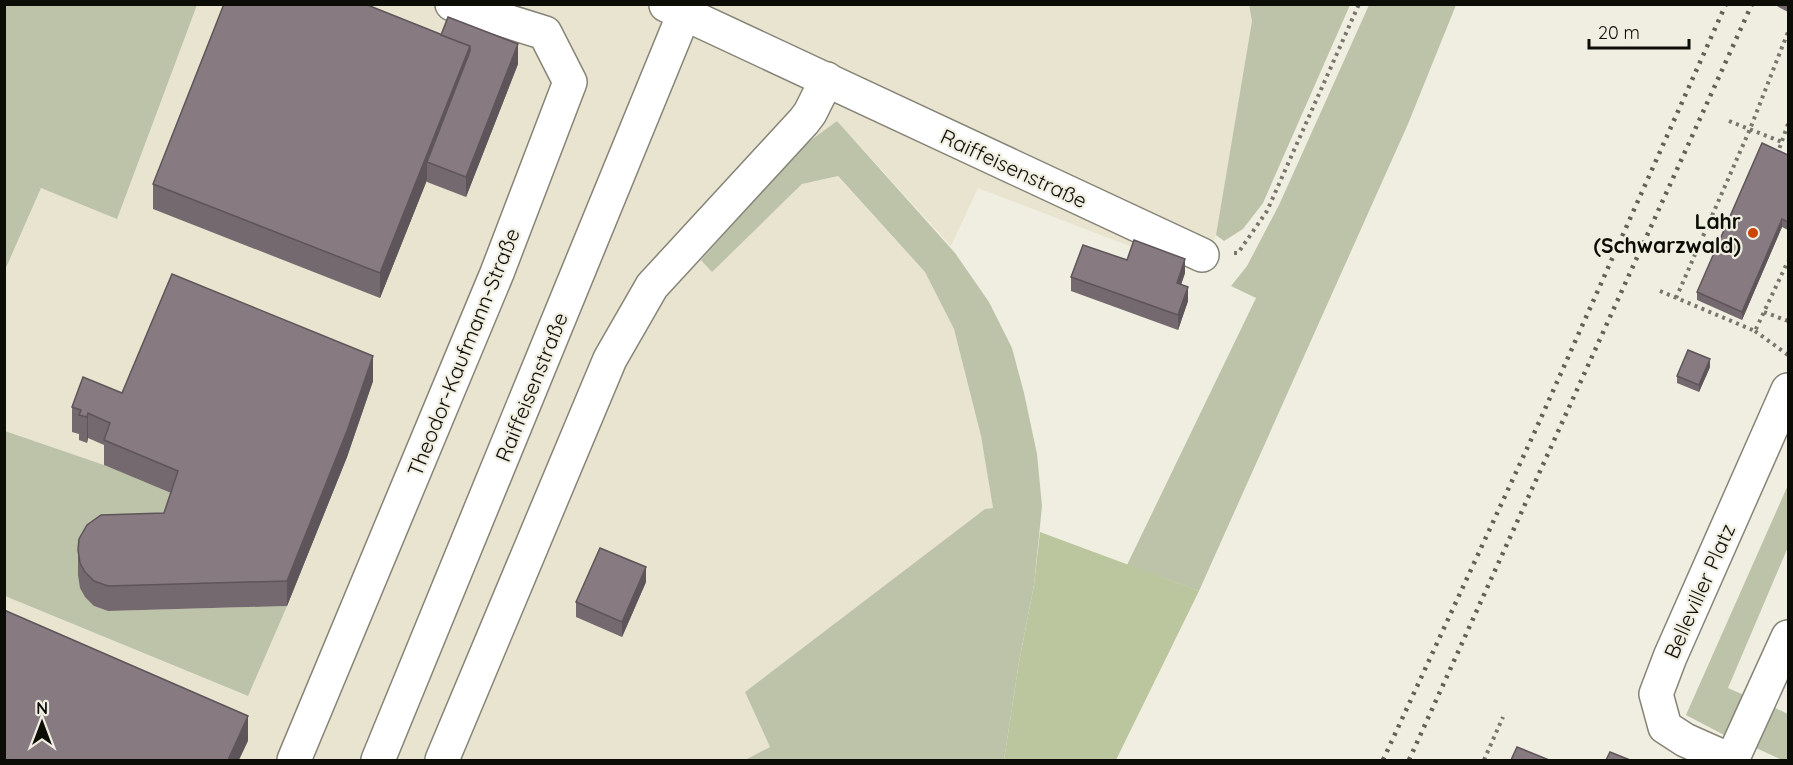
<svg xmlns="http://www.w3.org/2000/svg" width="1793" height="765" font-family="Quicksand,sans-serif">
<rect width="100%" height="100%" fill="#f0eee0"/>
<path fill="#e8e4cf" d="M 197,5 L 1249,5 L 1252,21 L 1216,235 L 1200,273 L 978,188 L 951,246 L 837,121 L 712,271 L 802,184 L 837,176 L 925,272 L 954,329 L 981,436 L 993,508 L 985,509 L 745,692 L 770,747 L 745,760 L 5,760 L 5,596 L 247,696 L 108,611 L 94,606 L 85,597 L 104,465 L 5,431 L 5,270 L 41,188 L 117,218 Z"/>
<g fill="#bdc3a8">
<path d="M 5,4 L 197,5 L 117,219 L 41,188 L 5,270 Z"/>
<path d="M 1249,5 L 1350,5 L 1263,203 L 1243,229 L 1224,241 L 1216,235 L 1252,21 Z"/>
<path d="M 1369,5 L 1456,5 L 1408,124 L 1199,591 L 1127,565 L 1256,298 L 1231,286 L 1247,266 L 1279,205 Z"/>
<path d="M 837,121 L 955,253 L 989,302 L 1012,348 L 1024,393 L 1037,454 L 1042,506 L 1034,585 L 1019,662 L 1004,760 L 745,760 L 770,747 L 745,692 L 985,509 L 993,508 L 981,436 L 954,329 L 925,272 L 838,176 L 802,184 L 712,272 L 701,260 L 803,146 Z"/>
<path d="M 5,431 L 104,465 L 178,496 L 94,606 L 108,611 L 287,606 L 248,696 L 5,596 Z"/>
<path d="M 1788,485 L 1788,547 L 1728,688 L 1744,695 L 1724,735 L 1686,715 Z"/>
<path d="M 1771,706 L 1788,714 L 1788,760 L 1782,760 L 1756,748 Z"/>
</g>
<path fill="#bbc59e" d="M 1040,532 L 1199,591 L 1116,760 L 1004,760 L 1019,662 L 1034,585 Z"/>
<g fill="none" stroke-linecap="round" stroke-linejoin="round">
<g stroke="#868477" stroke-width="36">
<g id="minor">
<path d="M 666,5 L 1202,255"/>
<path d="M 294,760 L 497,273 L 570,82 L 545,33 L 452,4"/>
<path d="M 378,760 L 688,4"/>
<path d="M 442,760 L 610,359 L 652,286 L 804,121 L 810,113 L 827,79"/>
<path d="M 1730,760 L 1685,740 L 1665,727 L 1656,694 L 1670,657 L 1788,390"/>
<path d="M 1732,760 L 1788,637"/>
</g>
</g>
<g stroke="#77766d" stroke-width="4" stroke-dasharray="3 4.5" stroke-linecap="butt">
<path d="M 1729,121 L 1782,142"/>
<path d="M 1777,155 L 1788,124"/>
<path d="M 1234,253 L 1238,253 L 1267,211 L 1359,4"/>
<path d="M 1660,291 L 1755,331 L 1788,261"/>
<path d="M 1676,298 L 1750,129 L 1788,32"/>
<path d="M 1764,312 L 1788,321"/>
<path d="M 1755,331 L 1788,355"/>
<path d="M 1484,760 L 1503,717"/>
</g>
<use href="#minor" stroke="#fff" stroke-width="33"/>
<g stroke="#616058" stroke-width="4.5" stroke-dasharray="3 6" stroke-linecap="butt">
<path d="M 1383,760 L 1536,429 L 1726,4"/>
<path d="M 1409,760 L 1752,4"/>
</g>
</g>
<g fill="#74696e">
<path d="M 1773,4 L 1788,4 L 1788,12 Z"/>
<path d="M 518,64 L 466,197 L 427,182 L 427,180 L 380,298 L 153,209 L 153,184 Z"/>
<path d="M 1788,155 L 1788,230 L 1782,227 L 1742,320 L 1697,300 L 1697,292 Z"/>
<path d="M 1127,260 L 1185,273 L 1181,284 L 1188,301 L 1178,330 L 1071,291 L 1071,277 Z"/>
<path d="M 1710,367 L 1699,392 L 1677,383 L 1677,376 Z"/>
<path d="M 373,381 L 347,457 L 287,606 L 108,611 L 94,606 L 85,597 L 80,588 L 78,575 L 78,550 L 164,513 L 171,493 L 104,465 L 104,445 L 88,438 L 87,443 L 79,440 L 79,434 L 72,432 L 72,407 Z"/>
<path d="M 646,582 L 622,637 L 576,617 L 576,602 Z"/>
</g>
<g fill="#5e555a">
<path d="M 518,44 L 518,64 L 466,197 L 466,177 Z"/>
<path d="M 470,46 L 470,71 L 427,162 L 427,180 L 380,298 L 380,273 Z"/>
<path d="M 1782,219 L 1782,227 L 1742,320 L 1742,312 Z"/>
<path d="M 1185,259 L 1185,273 L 1177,297 L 1177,283 Z"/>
<path d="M 1188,287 L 1188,301 L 1178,330 L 1178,315 Z"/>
<path d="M 373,356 L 373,381 L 347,457 L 287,606 L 287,581 Z"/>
<path d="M 1710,359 L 1710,367 L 1699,392 L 1699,385 Z"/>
<path d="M 88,413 L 88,438 L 87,443 L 87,417 Z"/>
<path d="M 646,567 L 646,582 L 622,637 L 622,622 Z"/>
<path d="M 248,716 L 248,741 L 239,760 L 228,760 Z"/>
</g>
<g fill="#877a80" stroke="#5e555a" stroke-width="1.5">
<path d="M 224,4 L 365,4 L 470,46 L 380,273 L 153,184 Z"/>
<path d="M 448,17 L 518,44 L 466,177 L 427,162 L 470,51 L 470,46 L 441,35 Z"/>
<path d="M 1762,143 L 1788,155 L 1788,222 L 1782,219 L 1742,312 L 1697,292 Z"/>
<path d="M 1134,240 L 1185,259 L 1177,283 L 1188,287 L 1178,315 L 1071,277 L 1083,245 L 1127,260 Z"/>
<path d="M 172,274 L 373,356 L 347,431 L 287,581 L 108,586 L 94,581 L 85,572 L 80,563 L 78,550 L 79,539 L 87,525 L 101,515 L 164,513 L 178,471 L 104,440 L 110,423 L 88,413 L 87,417 L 79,415 L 81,410 L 72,407 L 83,377 L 122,393 Z"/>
<path d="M 1688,350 L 1710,359 L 1699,385 L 1677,376 Z"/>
<path d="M 600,548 L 646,567 L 622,622 L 576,602 Z"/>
<path d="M 4,610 L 248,716 L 228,760 L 4,760 Z"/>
<path d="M 1517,747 L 1549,760 L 1511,760 Z"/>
<path d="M 1610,752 L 1630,760 L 1606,760 Z"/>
</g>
<circle fill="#cb4508" stroke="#f0eee0" stroke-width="2" cx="1753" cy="233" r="6"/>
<g text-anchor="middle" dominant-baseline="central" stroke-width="4.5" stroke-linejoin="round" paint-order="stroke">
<g font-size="21" fill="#0d0d08" stroke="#f0eee0">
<text transform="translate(1014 168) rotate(25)">Raiffeisenstraße</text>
<text transform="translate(463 352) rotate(-68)">Theodor-Kaufmann-Straße</text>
<text transform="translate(531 387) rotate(-68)">Raiffeisenstraße</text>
<text transform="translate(1699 591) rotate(-66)">Belleviller Platz</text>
</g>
<g font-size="21" font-weight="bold" fill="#0d0d08" stroke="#f0eee0" text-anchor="end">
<text x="1741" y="221">Lahr<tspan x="1741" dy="24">(Schwarzwald)</tspan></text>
</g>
</g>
<rect width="1793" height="765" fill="none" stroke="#0d0d08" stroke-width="12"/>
<g transform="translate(42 723)" stroke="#f0eee0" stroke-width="4.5" paint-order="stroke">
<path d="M0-4.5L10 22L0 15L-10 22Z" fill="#0d0d08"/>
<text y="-9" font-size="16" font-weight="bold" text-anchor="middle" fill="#0d0d08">N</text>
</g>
<path d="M1589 39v9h100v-9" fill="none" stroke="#0d0d08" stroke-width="3"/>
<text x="1598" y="39" font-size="18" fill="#0d0d08" stroke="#f0eee0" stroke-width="4.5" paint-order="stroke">20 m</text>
</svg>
